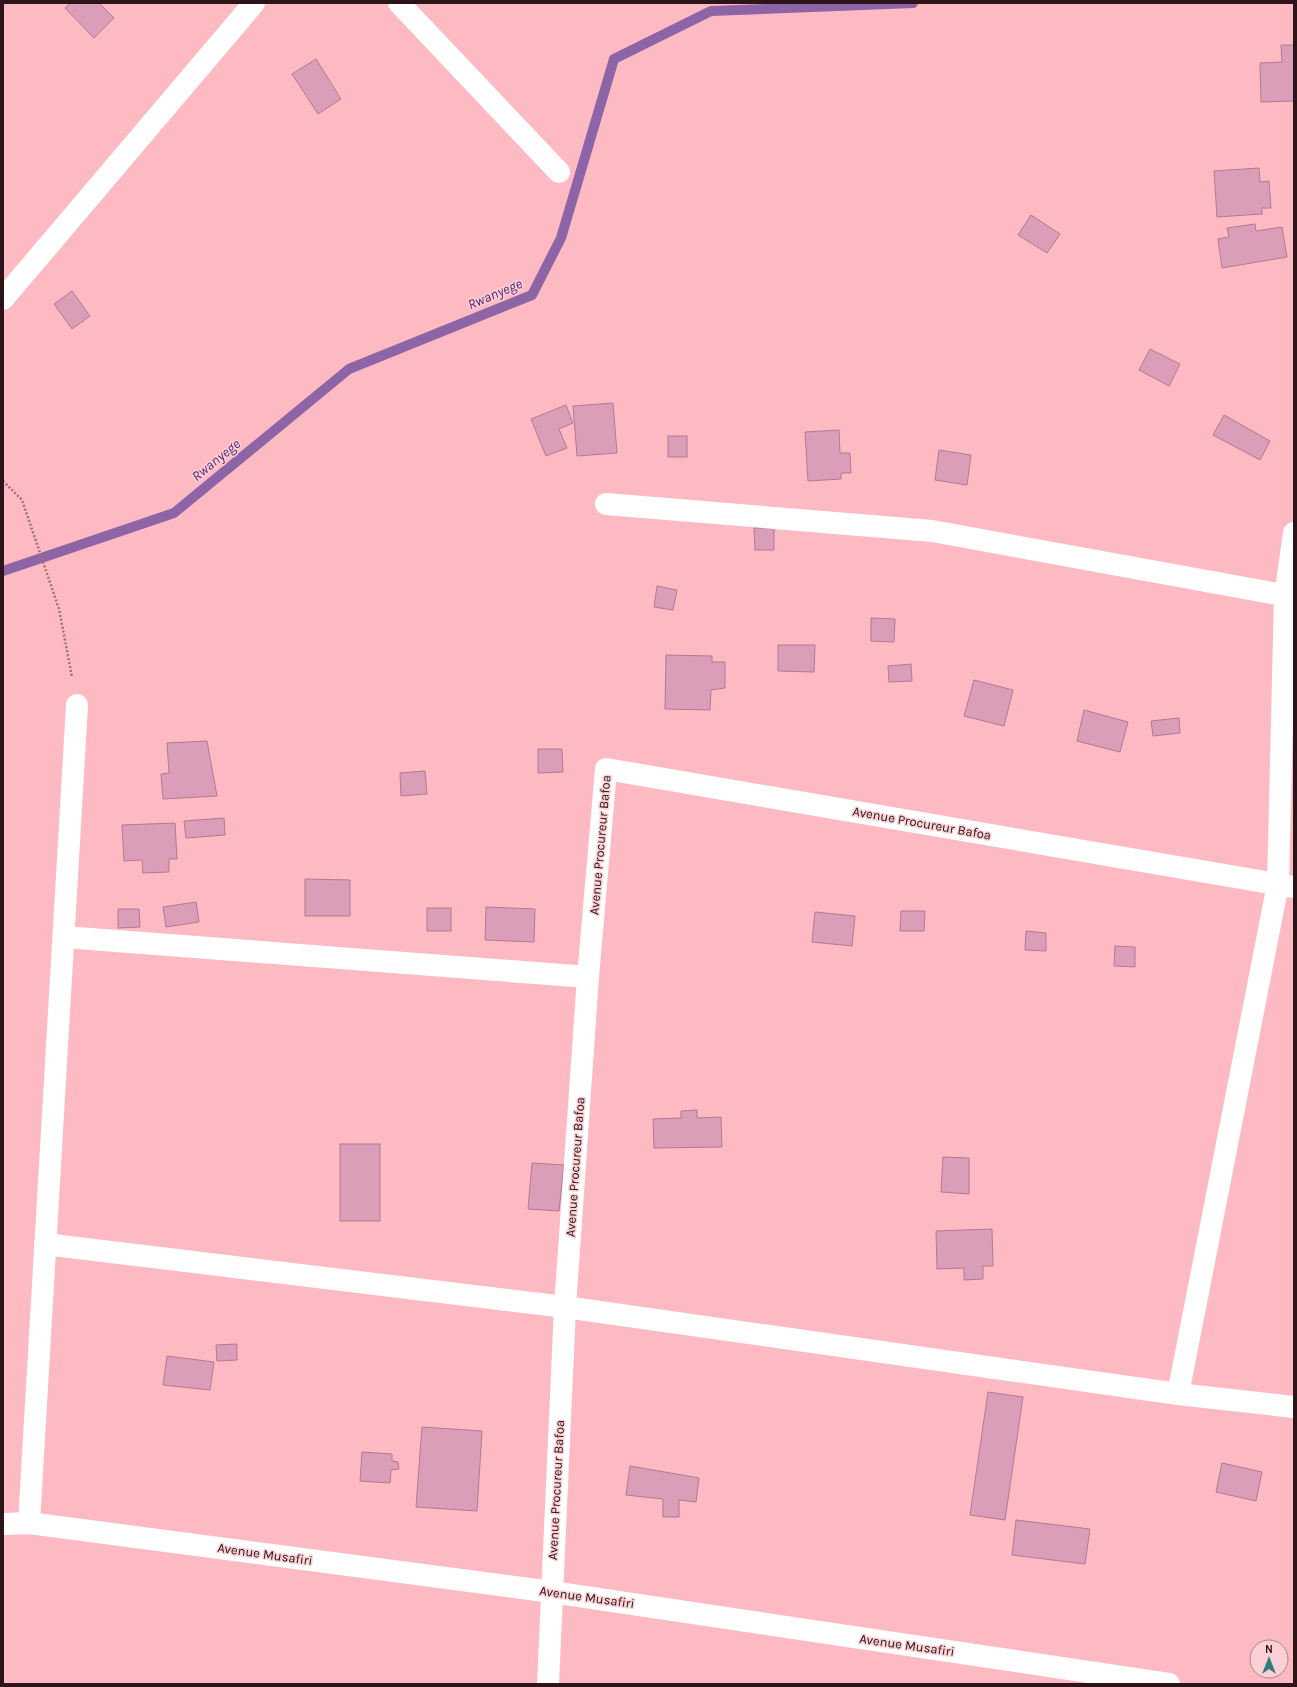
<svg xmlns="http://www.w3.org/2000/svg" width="1297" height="1687" font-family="Karla,sans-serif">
<rect width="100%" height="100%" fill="#febac2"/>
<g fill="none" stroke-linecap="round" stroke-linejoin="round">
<path stroke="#8d65a7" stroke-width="10" d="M 3,571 L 174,513 L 349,369 L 532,295 L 561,238 L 614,59 L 711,11 L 913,3"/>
</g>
<g fill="#da9eb8" stroke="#b37993">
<path d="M 70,3 L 99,3 L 114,18 L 94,38 L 65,8 Z"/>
<path d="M 1281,45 L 1294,45 L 1294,101 L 1261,102 L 1260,63 L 1282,62 Z"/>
<path d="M 316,59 L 341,99 L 318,114 L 292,74 Z"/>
<path d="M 1259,168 L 1260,182 L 1269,181 L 1271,208 L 1262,208 L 1262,214 L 1217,217 L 1214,171 Z"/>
<path d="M 1031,215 L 1060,234 L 1047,253 L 1018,235 Z"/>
<path d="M 1255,224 L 1256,231 L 1282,227 L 1287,257 L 1222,268 L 1218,239 L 1229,237 L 1227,228 Z"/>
<path d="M 72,291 L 90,316 L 72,329 L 54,304 Z"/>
<path d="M 1150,349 L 1180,364 L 1169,386 L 1139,370 Z"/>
<path d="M 613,403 L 617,453 L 577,456 L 573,406 Z"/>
<path d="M 566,405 L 573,423 L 559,429 L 567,448 L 546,456 L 531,419 Z"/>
<path d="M 1224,415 L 1270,441 L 1260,460 L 1213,435 Z"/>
<path d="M 839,430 L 840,453 L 850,453 L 851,473 L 841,473 L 841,479 L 808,481 L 805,432 Z"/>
<rect x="668" y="436" width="19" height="21"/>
<path d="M 939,450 L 971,455 L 967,485 L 935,480 Z"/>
<path d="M 754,528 L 774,528 L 774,550 L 755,550 Z"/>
<path d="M 657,586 L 677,590 L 673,610 L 654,607 Z"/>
<path d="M 871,618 L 895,619 L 894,642 L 871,641 Z"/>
<path d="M 778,645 L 815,645 L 814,672 L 778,671 Z"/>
<path d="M 666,655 L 712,656 L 712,662 L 725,662 L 725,688 L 711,690 L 710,710 L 665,709 Z"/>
<path d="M 911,664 L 912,681 L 889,682 L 888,666 Z"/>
<path d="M 974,680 L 1013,690 L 1004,726 L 964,716 Z"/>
<path d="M 1084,710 L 1128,722 L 1120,752 L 1077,741 Z"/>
<path d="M 1179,718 L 1180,733 L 1153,736 L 1151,721 Z"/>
<path d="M 207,741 L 217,796 L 163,799 L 161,774 L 169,773 L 167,743 Z"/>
<path d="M 538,749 L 562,749 L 563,772 L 538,773 Z"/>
<path d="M 425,771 L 427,794 L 401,796 L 400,773 Z"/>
<path d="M 224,818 L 225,835 L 186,838 L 184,821 Z"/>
<path d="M 175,823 L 177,859 L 169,859 L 169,872 L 143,873 L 142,860 L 124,861 L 122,825 Z"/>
<path d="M 305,879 L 350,880 L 350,916 L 305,916 Z"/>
<path d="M 196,902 L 199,922 L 166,927 L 163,907 Z"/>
<path d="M 486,907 L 535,909 L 534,942 L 485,940 Z"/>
<rect x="427" y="908" width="24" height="23"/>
<path d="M 118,909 L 139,909 L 140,927 L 118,928 Z"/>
<path d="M 901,911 L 925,911 L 924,931 L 900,931 Z"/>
<path d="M 815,912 L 855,916 L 852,946 L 812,942 Z"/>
<path d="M 1026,931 L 1046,933 L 1046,951 L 1025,950 Z"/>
<path d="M 1115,946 L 1135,947 L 1135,967 L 1114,966 Z"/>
<path d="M 697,1110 L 697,1118 L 721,1117 L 722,1147 L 654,1148 L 653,1119 L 681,1118 L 681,1111 Z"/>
<rect x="340" y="1144" width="40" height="77"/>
<path d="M 943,1157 L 969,1158 L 969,1194 L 941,1192 Z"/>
<path d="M 532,1163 L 564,1165 L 559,1211 L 528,1209 Z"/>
<path d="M 992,1229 L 993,1266 L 983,1266 L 983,1279 L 964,1280 L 964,1268 L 937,1269 L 936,1231 Z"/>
<path d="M 237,1344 L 237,1360 L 217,1361 L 216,1345 Z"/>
<path d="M 167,1356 L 214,1362 L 210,1390 L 163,1385 Z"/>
<path d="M 988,1392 L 1023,1397 L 1005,1520 L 970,1515 Z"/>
<path d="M 422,1427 L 482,1431 L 477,1511 L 416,1507 Z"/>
<path d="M 362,1452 L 392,1454 L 392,1461 L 398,1462 L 399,1469 L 391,1470 L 390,1483 L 360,1481 Z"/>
<path d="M 1222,1463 L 1262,1472 L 1256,1501 L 1216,1492 Z"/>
<path d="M 630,1466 L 699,1478 L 696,1502 L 679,1500 L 679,1517 L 663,1517 L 663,1499 L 626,1495 Z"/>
<path d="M 1016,1520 L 1090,1529 L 1085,1564 L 1012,1555 Z"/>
</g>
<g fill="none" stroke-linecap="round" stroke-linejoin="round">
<path stroke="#a07076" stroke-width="2.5" stroke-dasharray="2 2" stroke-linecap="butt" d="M 3,481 L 22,500 L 59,609 L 72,677"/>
<g stroke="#fff" stroke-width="22">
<path d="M 399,3 L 559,172"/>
<path d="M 3,299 L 254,3"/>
<path d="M 606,504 L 932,531 L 1294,597"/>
<path d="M 64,937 L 588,977"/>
<path d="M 45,1244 L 565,1307 L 1178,1394 L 1294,1407"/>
<path d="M 1178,1394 L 1278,884 L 1285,596 L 1294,533"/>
<path d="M 29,1523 L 77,705"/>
<path d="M 3,1524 L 29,1523 L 552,1592 L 1169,1684"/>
<path d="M 548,1684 L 565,1307 L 588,977 L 606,769 L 1294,887"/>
</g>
</g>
<g text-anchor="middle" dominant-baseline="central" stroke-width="3" stroke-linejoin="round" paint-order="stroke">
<g font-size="13" fill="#2c1418" stroke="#fad0d4">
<text transform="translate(922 823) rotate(10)">Avenue Procureur Bafoa</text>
<text transform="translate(600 845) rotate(-85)">Avenue Procureur Bafoa</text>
<text transform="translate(575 1167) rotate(-86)">Avenue Procureur Bafoa</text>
<text transform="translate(556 1490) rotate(-87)">Avenue Procureur Bafoa</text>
<text transform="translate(265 1554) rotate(8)">Avenue Musafiri</text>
<text transform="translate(587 1597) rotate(8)">Avenue Musafiri</text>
<text transform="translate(907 1645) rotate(8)">Avenue Musafiri</text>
</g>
<g font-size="14" font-style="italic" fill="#521c6e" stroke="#fad0d4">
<text transform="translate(495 294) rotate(-23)">Rwanyege</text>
<text transform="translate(216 460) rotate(-39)">Rwanyege</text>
</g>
</g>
<rect width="1297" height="1687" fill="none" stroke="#2c1418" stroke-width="8"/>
<g transform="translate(1269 1659)"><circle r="19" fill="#fad0d4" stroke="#a88589"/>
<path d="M0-3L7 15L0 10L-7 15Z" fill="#347c79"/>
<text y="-6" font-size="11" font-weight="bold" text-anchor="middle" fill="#2c1418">N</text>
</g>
</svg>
